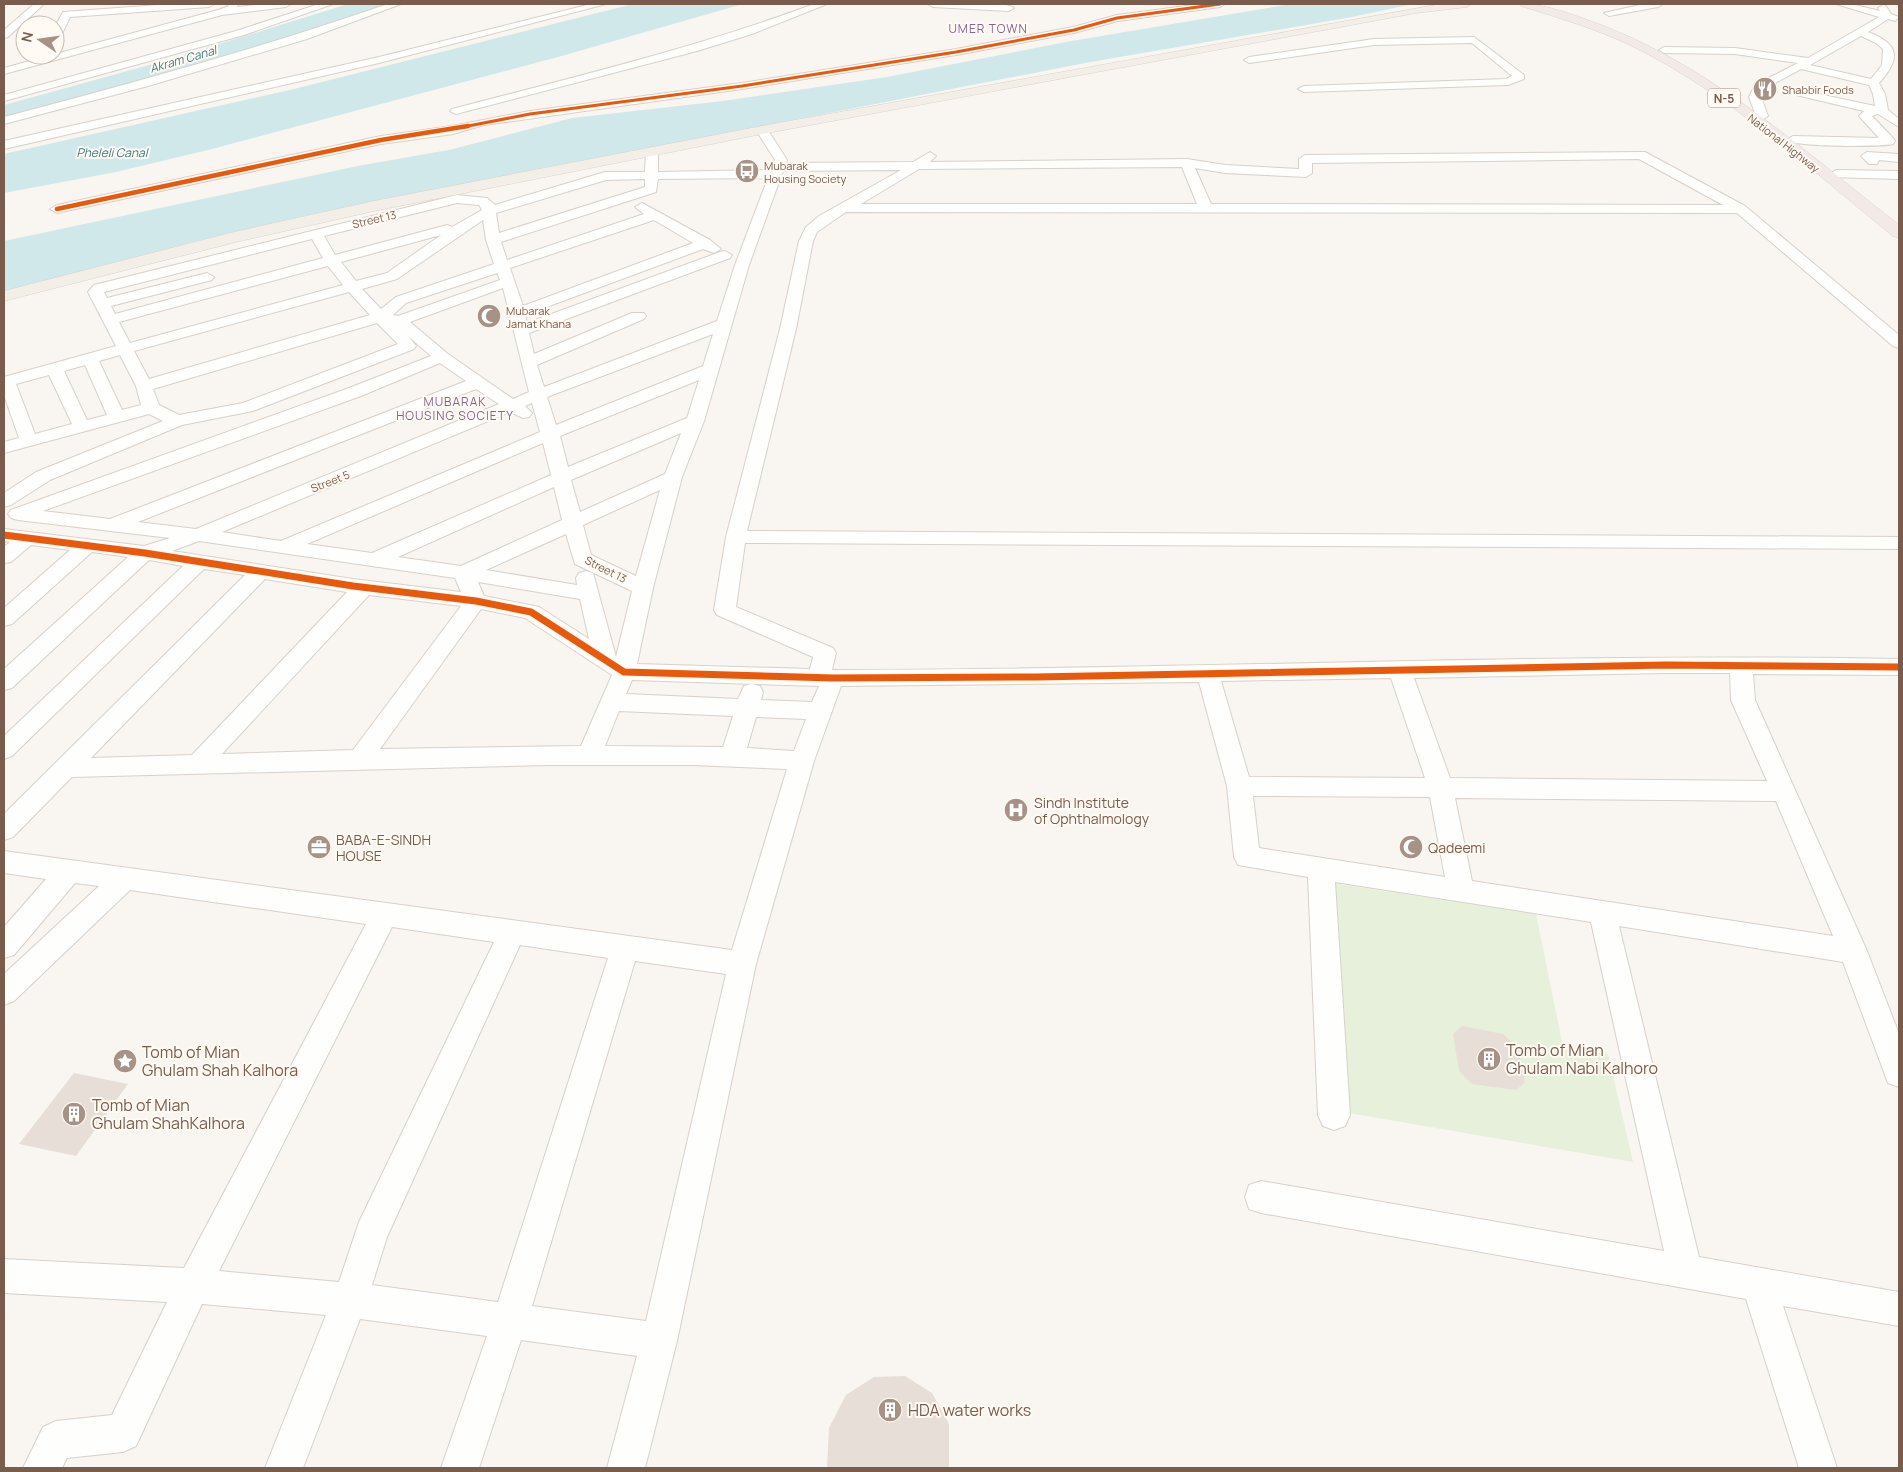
<svg xmlns="http://www.w3.org/2000/svg" width="1903" height="1472" font-family="Manrope,sans-serif">
<rect width="100%" height="100%" fill="#f9f5f0"/>
<path fill="#e7f0db" d="M 1331,883 L 1536,914 L 1563,1047 L 1608,1054 L 1633,1162 L 1343,1112 Z"/>
<g fill="#d0e8ea">
<path d="M 348,4 L 387,4 L 204,63 L 4,117 L 4,105 L 171,59 Z"/>
<path d="M 633,4 L 743,4 L 558,57 L 212,149 L 116,172 L 4,193 L 4,154 L 294,89 Z"/>
<path d="M 1291,4 L 1413,4 L 1352,17 L 1085,63 L 323,212 L 197,241 L 4,293 L 4,241 L 363,165 L 449,150 L 572,118 L 723,101 L 887,77 L 1066,42 Z"/>
</g>
<g fill="#e6ded7">
<path d="M 1462,1026 L 1503,1034 L 1518,1048 L 1525,1082 L 1516,1090 L 1472,1084 L 1459,1071 L 1453,1034 Z"/>
<path d="M 74,1073 L 128,1084 L 76,1156 L 19,1144 Z"/>
<path d="M 905,1376 L 932,1393 L 949,1424 L 949,1468 L 827,1468 L 829,1428 L 846,1395 L 874,1377 Z"/>
</g>
<g fill="none" stroke-linecap="round" stroke-linejoin="round">
<g stroke="#d7d1cb" stroke-width="2">
<g id="minor">
<path d="M 34,4 L 44,4 L 8,37 L 4,38 L 4,30 Z"/>
<path d="M 172,4 L 214,4 L 209,7 L 70,17 L 60,38 L 55,41 L 55,27 L 63,12 Z"/>
<path d="M 227,4 L 238,4 L 237,7 L 265,4 L 291,4 L 286,7 L 222,15 L 4,74 L 4,68 L 218,10 L 229,6 Z"/>
<path d="M 319,4 L 333,4 L 244,35 L 4,101 L 4,95 L 236,31 Z"/>
<path d="M 388,4 L 401,4 L 307,39 L 148,86 L 4,124 L 4,117 C 133,83 261,48 388,4 Z"/>
<path d="M 591,4 L 606,4 L 379,63 L 4,149 L 4,141 L 379,57 Z"/>
<path d="M 814,4 L 827,4 L 752,34 L 697,51 L 456,114 L 450,111 L 452,109 C 574,77 696,48 814,4 Z"/>
<path d="M 928,4 C 942,3 1006,1 1014,8 L 1009,11 L 933,7 Z"/>
<path d="M 1201,4 L 1225,4 L 1220,7 L 1118,21 L 1074,33 L 956,55 L 742,89 L 484,125 L 453,134 L 381,144 L 57,213 L 50,209 L 57,205 L 381,136 L 452,126 L 530,111 L 742,83 L 956,49 L 1073,27 L 1117,15 Z"/>
<path d="M 1644,4 L 1663,4 L 1658,7 L 1609,16 L 1604,13 Z"/>
<path d="M 1836,4 L 1851,4 L 1880,11 L 1878,8 L 1883,5 L 1886,6 L 1891,14 L 1899,17 L 1895,21 L 1888,19 L 1868,32 C 1900,44 1901,59 1879,83 L 1885,94 L 1888,110 L 1899,119 L 1899,127 L 1878,114 L 1872,116 L 1893,138 L 1895,141 L 1893,144 C 1880,147 1794,147 1787,140 L 1793,136 L 1879,138 L 1859,116 L 1864,111 L 1796,95 L 1794,93 L 1800,90 L 1875,106 L 1873,94 L 1869,85 L 1801,69 L 1764,89 L 1761,97 L 1768,116 L 1762,120 L 1756,116 L 1749,97 L 1755,85 L 1798,63 L 1735,54 L 1664,53 L 1659,50 L 1664,47 L 1735,48 L 1808,58 L 1879,17 ZM 1861,36 L 1876,43 L 1883,49 L 1882,65 L 1871,79 L 1810,65 Z"/>
<path d="M 1474,37 L 1524,75 L 1524,79 L 1508,85 L 1304,92 L 1298,89 L 1304,86 L 1506,79 L 1512,76 L 1472,43 L 1374,45 L 1249,63 L 1244,60 L 1249,57 L 1374,39 Z"/>
<path d="M 762,126 L 766,127 L 787,160 L 786,163 L 913,162 L 930,152 L 936,156 L 930,162 L 1187,159 L 1225,165 L 1299,169 L 1299,159 L 1305,155 L 1645,152 L 1745,206 L 1899,335 L 1899,348 L 1893,346 L 1737,213 L 846,212 L 817,232 L 813,241 L 796,329 L 747,531 L 1899,537 L 1899,549 L 745,543 L 736,607 L 833,648 L 836,653 L 832,670 C 1188,670 1544,652 1899,659 L 1899,675 L 1753,674 L 1755,700 L 1867,951 L 1899,1034 L 1899,1087 L 1888,1083 L 1843,962 L 1619,926 L 1699,1257 L 1899,1292 L 1899,1326 L 1783,1306 L 1837,1468 L 1799,1468 L 1746,1299 L 1261,1213 L 1249,1209 L 1245,1197 L 1249,1185 L 1261,1181 L 1664,1251 L 1591,922 L 1335,882 L 1350,1115 L 1345,1126 L 1334,1130 L 1323,1126 L 1318,1115 L 1308,877 L 1238,865 L 1234,857 L 1227,786 L 1199,682 L 841,686 L 814,761 L 756,964 L 677,1341 L 645,1468 L 607,1468 L 637,1356 L 521,1340 L 479,1468 L 441,1468 L 487,1336 L 360,1319 L 303,1468 L 265,1468 L 326,1315 L 202,1304 L 136,1446 L 123,1452 L 67,1458 L 62,1468 L 23,1468 L 43,1427 L 56,1421 L 112,1415 L 167,1302 L 4,1293 L 4,1259 L 184,1268 L 366,924 L 130,890 L 14,1001 L 4,1005 L 4,974 L 99,886 L 75,883 L 14,955 L 4,958 L 4,927 L 46,879 L 4,873 L 4,851 L 732,950 L 787,769 L 693,765 L 547,765 L 72,777 L 13,837 L 4,840 L 4,814 L 245,575 L 204,569 L 12,756 L 4,759 L 4,736 L 183,566 L 149,560 L 12,688 L 4,690 L 4,669 L 128,557 L 92,552 L 12,624 L 4,626 L 4,608 L 70,550 L 31,545 L 11,562 L 4,563 L 4,547 L 10,542 L 4,541 L 4,529 L 144,546 L 170,538 L 18,520 L 11,518 L 8,514 L 11,510 L 349,388 L 431,356 L 408,336 L 416,346 L 414,349 L 253,411 L 182,425 L 50,480 L 11,505 L 4,507 L 4,493 L 36,472 L 163,421 L 149,414 L 4,453 L 4,442 L 19,438 L 4,395 L 4,377 L 116,346 L 88,292 L 94,285 L 457,195 L 487,198 L 495,205 L 605,172 L 645,172 L 646,151 L 652,147 L 658,151 L 658,172 L 771,170 L 775,160 L 756,130 ZM 1639,159 L 1723,205 L 1211,204 L 1195,168 L 1225,173 L 1306,177 L 1312,173 L 1312,163 ZM 1182,167 L 1197,204 L 861,204 L 919,169 ZM 901,170 L 819,216 L 806,227 L 799,241 L 780,329 L 726,537 L 714,610 L 717,615 L 813,657 L 810,669 L 637,664 L 653,588 L 682,477 L 704,421 L 749,265 L 783,171 ZM 768,178 L 735,265 L 717,321 L 544,387 L 537,365 L 644,319 L 646,316 L 644,313 L 632,313 L 534,354 L 529,333 L 730,258 L 732,255 L 725,251 L 720,252 L 527,323 L 525,315 L 703,249 L 714,253 L 721,249 L 710,240 L 642,203 L 635,207 L 644,214 L 507,260 L 501,242 L 656,192 L 658,179 ZM 645,179 L 645,187 L 499,233 L 496,213 L 606,180 ZM 457,203 L 479,205 L 482,210 L 452,227 L 447,225 L 335,255 L 324,236 ZM 483,220 L 486,240 L 494,264 L 396,297 L 381,309 L 362,289 L 397,279 ZM 654,220 L 693,243 L 523,306 L 510,268 ZM 441,235 L 387,273 L 356,281 L 341,262 ZM 312,239 L 323,258 L 115,314 L 111,306 L 212,280 L 214,277 L 207,273 L 107,298 L 104,292 ZM 328,266 L 343,285 L 130,343 L 119,322 ZM 497,273 L 500,280 L 398,316 L 393,315 L 406,303 ZM 503,288 L 529,392 L 513,399 L 448,354 L 410,322 ZM 349,292 L 370,315 L 149,379 L 134,351 ZM 377,323 L 398,344 L 243,403 L 179,415 L 159,405 L 153,389 ZM 713,334 L 703,366 L 556,425 L 547,397 ZM 120,355 L 136,386 L 141,405 L 122,410 L 99,361 ZM 440,363 L 466,381 L 110,519 L 43,511 L 361,396 ZM 85,365 L 107,415 L 87,420 L 64,371 ZM 49,375 L 72,424 L 35,434 L 16,384 ZM 699,380 L 687,418 L 568,467 L 560,436 ZM 476,389 L 499,404 L 196,529 L 138,522 ZM 532,403 L 540,432 L 281,541 L 222,532 L 510,412 L 523,418 L 529,417 L 532,413 L 525,406 ZM 681,433 L 665,474 L 580,512 L 571,480 ZM 543,443 L 551,475 L 372,553 L 307,544 ZM 554,487 L 562,520 L 461,566 L 398,557 ZM 660,490 L 636,576 L 591,555 L 583,525 ZM 566,534 L 575,564 L 632,591 L 616,657 L 593,573 L 586,571 L 579,573 L 576,578 L 577,585 L 486,570 ZM 199,541 L 455,578 L 461,592 L 353,579 L 172,551 ZM 265,579 L 347,592 L 192,755 L 91,758 ZM 478,582 L 580,599 L 589,639 L 539,607 L 484,596 ZM 369,595 L 461,606 L 353,750 L 222,754 ZM 481,609 L 525,618 L 612,675 L 581,746 L 380,749 ZM 1665,673 L 1730,673 L 1731,700 L 1767,781 L 1450,778 L 1414,678 ZM 1391,678 L 1425,778 L 1249,777 L 1221,681 ZM 632,680 L 819,686 L 812,702 L 761,700 L 763,692 L 760,686 L 752,684 L 744,686 L 738,699 L 626,694 ZM 619,711 L 733,716 L 723,747 L 605,746 ZM 756,717 L 806,719 L 794,751 L 747,748 ZM 1253,796 L 1430,797 L 1445,877 L 1259,848 ZM 1455,798 L 1776,801 L 1833,936 L 1472,881 ZM 392,927 L 494,942 L 359,1222 L 339,1282 L 219,1271 ZM 520,945 L 608,958 L 498,1302 L 372,1285 L 387,1237 ZM 635,961 L 726,974 L 646,1321 L 532,1306 Z"/>
<path d="M 1867,152 L 1899,154 L 1899,162 L 1879,160 L 1877,164 L 1869,164 L 1861,156 Z"/>
<path d="M 1836,170 L 1899,171 L 1899,179 L 1831,177 L 1830,174 Z"/>
</g>
</g>
<g stroke="#dad1cc" stroke-width="1">
<path id="major" d="M 1441,4 L 1472,4 L 1467,7 L 1416,13 L 762,134 L 374,211 L 236,242 L 4,301 L 4,291 L 234,232 L 374,201 L 762,126 Z"/>
</g>
<g stroke="#dad1cc" stroke-width="1">
<path id="highway" d="M 1520,4 C 1542,4 1562,11 1582,18 C 1704,59 1800,148 1899,225 L 1899,238 L 1893,236 C 1810,169 1729,94 1632,46 C 1597,29 1559,18 1521,6 Z"/>
</g>
<use href="#minor" fill="#fefefd" fill-rule="evenodd"/>
<use href="#major" fill="#f3eee8" fill-rule="evenodd"/>
<use href="#highway" fill="#f2eae7" fill-rule="evenodd"/>
<g stroke="#fffaf3" stroke-width="4.5">
<path id="cycleway-far2" d="M 463,127 L 530,114 L 742,86 L 956,52 L 1074,30 L 1117,18 L 1220,4"/>
</g>
<g stroke="#fffaf3" stroke-width="6">
<path id="cycleway-far1" d="M 57,209 L 381,140 L 468,126"/>
</g>
<g stroke="#fffaf3" stroke-width="9">
<path id="cycleway" d="M 4,535 L 145,553 L 353,586 L 476,601 L 531,612 L 624,672 L 833,678 L 1036,677 L 1665,665 L 1899,667"/>
</g>
<use href="#cycleway-far2" stroke="#e8590c" stroke-width="3"/>
<use href="#cycleway-far1" stroke="#e8590c" stroke-width="4.5"/>
<use href="#cycleway" stroke="#e8590c" stroke-width="7"/>
</g>
<defs>
<g id="restaurant-disc" transform="scale(1.25)"><circle r="9.5" fill="#a69286" stroke="#fffaf3"/><path d="M-5-6h1v4h1v-4h1v4h1v-4h1v5L-1.5 .5V6h-2V.5L-5-1ZM5-6V6H3V1.5H1.5Q1.5-4 5-6Z" fill="#fff"/></g>
<g id="bus-disc" transform="scale(1.25)"><circle r="9.5" fill="#a69286" stroke="#fffaf3"/><path d="M-5-6H5V4H4V6H2V4H-2V6H-4V4H-5ZM-3.5-4V0h7V-4ZM-3.5 1.2v1.5H-2V1.2ZM2 1.2v1.5H3.5V1.2Z" fill="#fff"/></g>
<g id="mosque-disc" transform="scale(1.25)"><circle r="9.5" fill="#a69286" stroke="#fffaf3"/><path d="M3.5-4.9A6 6 0 1 0 3.5 4.9A5 5 0 1 1 3.5-4.9Z" fill="#fff"/></g>
<g id="hospital-disc" transform="scale(1.25)"><circle r="9.5" fill="#a69286" stroke="#fffaf3"/><path d="M-5-5h3v3.5h4V-5h3V5h-3V1.5h-4V5h-3Z" fill="#fff"/></g>
<g id="office-disc" transform="scale(1.25)"><circle r="9.5" fill="#a69286" stroke="#fffaf3"/><path d="M-6-3h4V-5.5h4V-3h4V5H-6ZM-1-4.5V-3h2v-1.5ZM-6 0V1H6V0Z" fill="#fff"/></g>
<g id="building-disc" transform="scale(1.25)"><circle r="9.5" fill="#a69286" stroke="#fffaf3"/><path d="M-4-6H4V6H1V3H-1V6H-4ZM-2.5-4.3h1.7v1.8h-1.7ZM.8-4.3h1.7v1.8H.8ZM-2.5-1h1.7V.8h-1.7ZM.8-1h1.7V.8H.8Z" fill="#fff"/></g>
<g id="sight-disc" transform="scale(1.25)"><circle r="9.5" fill="#a69286" stroke="#fffaf3"/><path d="M0-6L1.8-2.2L6-1.7L2.9 1.2L3.7 5.4L0 3.3L-3.7 5.4L-2.9 1.2L-6-1.7L-1.8-2.2Z" fill="#fff"/></g>
</defs>
<g fill-rule="evenodd">
<use href="#restaurant-disc" x="1765" y="89"/>
<use href="#bus-disc" x="747" y="171"/>
<use href="#mosque-disc" x="489" y="316"/>
<use href="#hospital-disc" x="1016" y="810"/>
<use href="#office-disc" x="319" y="847"/>
<use href="#mosque-disc" x="1411" y="847"/>
<use href="#building-disc" x="1489" y="1059"/>
<use href="#sight-disc" x="125" y="1061"/>
<use href="#building-disc" x="74" y="1114"/>
<use href="#building-disc" x="890" y="1410"/>
</g>
<g text-anchor="middle" dominant-baseline="central" stroke-width="4" stroke-linejoin="round" paint-order="stroke">
<g font-size="11" fill="#7a5c4d" stroke="#fffaf3" text-anchor="start">
<text x="1782" y="89">Shabbir Foods</text>
<text x="764" y="165">Mubarak<tspan x="764" dy="13">Housing Society</tspan></text>
<text x="506" y="310">Mubarak<tspan x="506" dy="13">Jamat Khana</tspan></text>
</g>
<g font-size="11" fill="#7a5c4d" stroke="#fffaf3">
<text transform="translate(1784 143) rotate(38)">National Highway</text>
<text transform="translate(374 219) rotate(-13)">Street 13</text>
<text transform="translate(330 481) rotate(-22)">Street 5</text>
<text transform="translate(606 569) rotate(27)">Street 13</text>
</g>
<g font-size="12" letter-spacing="1" fill="#846695" stroke="#fffaf3">
<text x="988" y="28">UMER TOWN</text>
<text x="455" y="401">MUBARAK<tspan x="455" dy="14">HOUSING SOCIETY</tspan></text>
</g>
<g font-size="12" font-style="italic" fill="#437c86" stroke="#fffaf3">
<text transform="translate(183 59) rotate(-16)">Akram Canal</text>
<text x="112" y="152">Pheleli Canal</text>
</g>
<rect fill="#fffaf3" stroke="#a28b7f" stroke-width="1" x="1708" y="88.5" width="32" height="19" rx="4"/>
<g font-size="12" font-weight="bold" fill="#7a5c4d">
<text x="1724" y="98">N-5</text>
</g>
<g font-size="14" fill="#7a5c4d" stroke="#fffaf3" text-anchor="start">
<text x="1034" y="802">Sindh Institute<tspan x="1034" dy="16">of Ophthalmology</tspan></text>
<text x="336" y="839">BABA-E-SINDH<tspan x="336" dy="16">HOUSE</tspan></text>
<text x="1428" y="847">Qadeemi</text>
</g>
<g font-size="16" fill="#7a5c4d" stroke="#fffaf3" text-anchor="start">
<text x="1506" y="1050">Tomb of Mian<tspan x="1506" dy="18">Ghulam Nabi Kalhoro</tspan></text>
<text x="142" y="1052">Tomb of Mian<tspan x="142" dy="18">Ghulam Shah Kalhora</tspan></text>
<text x="92" y="1105">Tomb of Mian<tspan x="92" dy="18">Ghulam ShahKalhora</tspan></text>
<text x="908" y="1410">HDA water works</text>
</g>
</g>
<rect width="1903" height="1472" fill="none" stroke="#7a5c4d" stroke-width="10"/>
<g transform="translate(40 40) rotate(283)"><circle r="24" fill="#fffaf3" stroke="#cabbb1"/>
<path d="M0-4L9 19L0 12L-9 19Z" fill="#a69286"/>
<text y="-8" font-size="14" font-weight="bold" text-anchor="middle" fill="#7a5c4d">N</text>
</g>
</svg>
